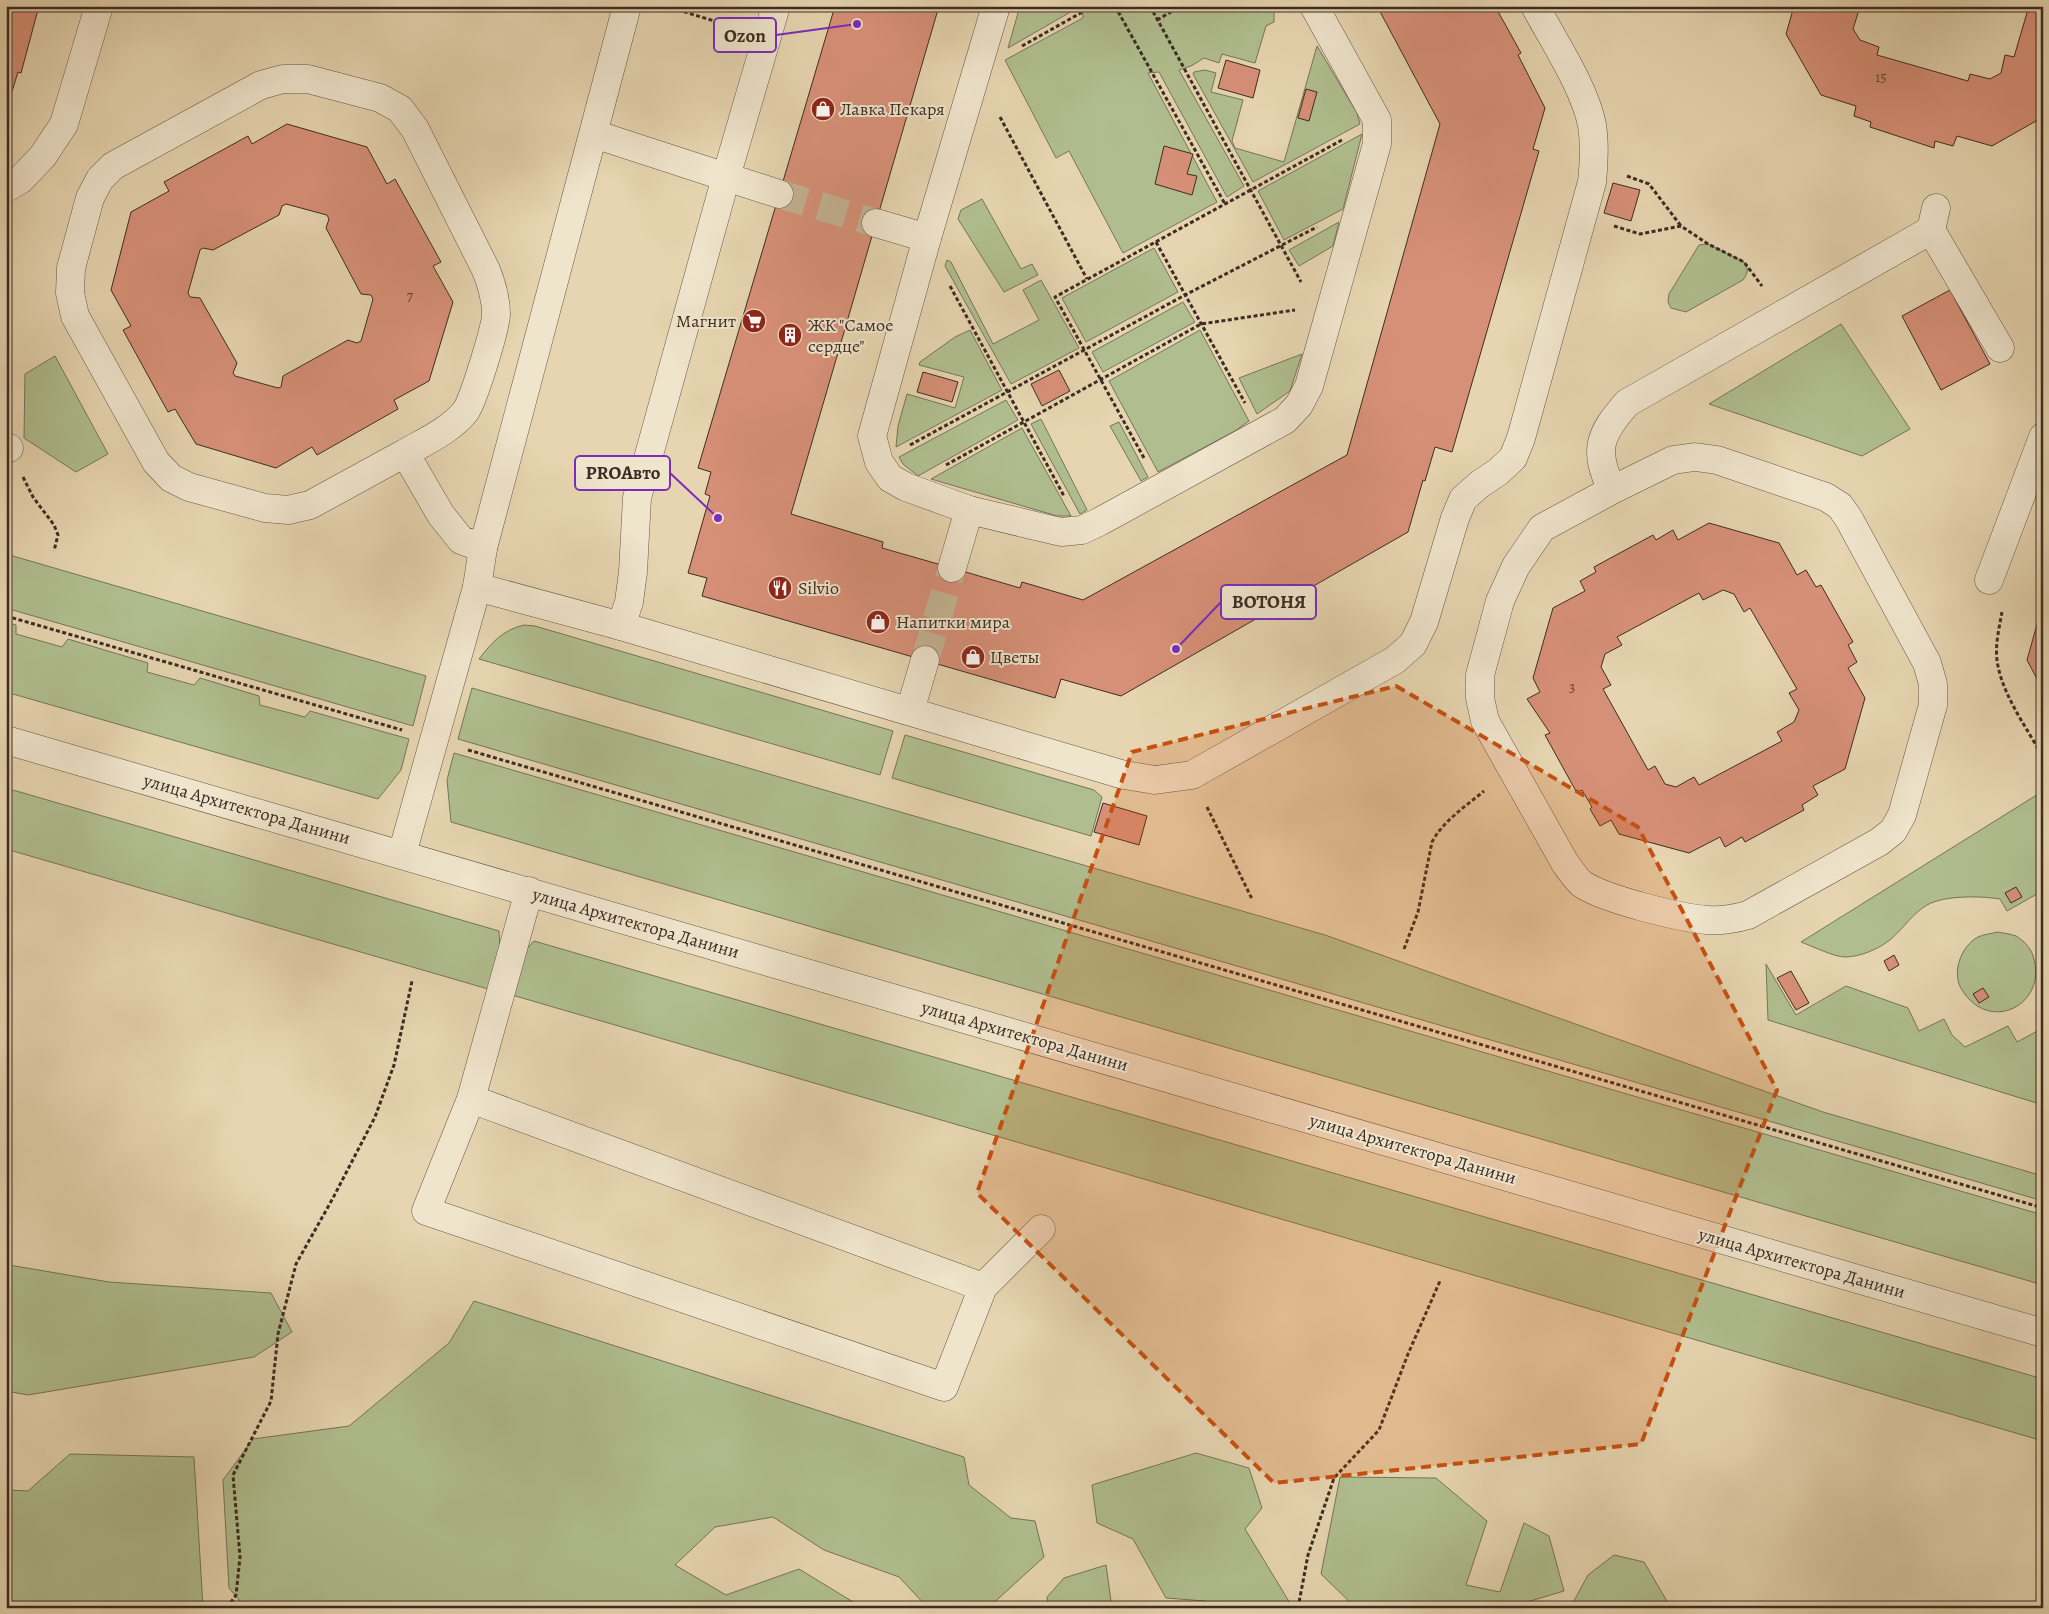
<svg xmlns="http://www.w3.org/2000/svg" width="2049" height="1614" font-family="Alegreya,serif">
<rect width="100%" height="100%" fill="#e6d5b0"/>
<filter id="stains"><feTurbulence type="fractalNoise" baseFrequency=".004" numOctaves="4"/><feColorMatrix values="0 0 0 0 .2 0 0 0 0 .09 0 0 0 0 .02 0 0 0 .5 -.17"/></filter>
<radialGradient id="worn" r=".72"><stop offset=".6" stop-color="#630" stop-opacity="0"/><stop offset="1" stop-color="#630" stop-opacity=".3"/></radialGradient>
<g fill="#b0be8f" stroke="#767559">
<path d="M 1020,6 L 1081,6 L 1008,48 Z"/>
<path d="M 1082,6 L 1274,6 L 1274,22 L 1266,26 L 1255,63 L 1222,54 L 1219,63 L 1204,58 L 1191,66 L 1179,70 L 1244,186 L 1227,197 L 1159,72 L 1148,73 L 1217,202 L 1123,253 L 1069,151 L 1056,158 L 1005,60 L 1083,18 Z"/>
<path d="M 1317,46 L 1357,113 L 1360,124 L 1253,182 L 1193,74 L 1194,72 L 1205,70 L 1216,73 L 1211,92 L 1243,100 L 1232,141 L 1235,148 L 1284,162 Z"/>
<path d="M 1362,134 L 1343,209 L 1284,240 L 1258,191 Z"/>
<path d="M 982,199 L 1021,269 L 1032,264 L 1038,275 L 1004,292 L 958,219 L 961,210 Z"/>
<path d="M 1339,222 L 1333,246 L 1299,266 L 1289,250 Z"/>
<path d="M 1708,244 L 1744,262 C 1749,269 1748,273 1743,280 L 1686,312 L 1671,308 L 1668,302 L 1669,294 L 1699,245 Z"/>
<path d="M 1154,248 L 1178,292 L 1086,342 L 1062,298 Z"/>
<path d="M 947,260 L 951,262 L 993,344 L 1039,320 L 1023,290 L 1041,280 L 1079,348 L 1011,384 L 945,266 Z"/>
<path d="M 1183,302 L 1195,322 L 1103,372 L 1092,352 Z"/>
<path d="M 1841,324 L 1910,429 L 1862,456 L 1709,404 Z"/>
<path d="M 970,330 L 1002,390 L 896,447 L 898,426 L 907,394 L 955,408 L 964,377 L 919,365 L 920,362 L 955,337 Z"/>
<path d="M 1200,330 L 1249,421 L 1235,431 L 1158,472 L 1109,381 Z"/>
<path d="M 1302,354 L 1290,391 L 1257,414 L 1239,378 Z"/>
<path d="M 55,356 L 108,454 L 76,472 L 24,438 L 25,374 Z"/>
<path d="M 1006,400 L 1018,420 L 918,476 L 903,464 L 899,457 Z"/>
<path d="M 1041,419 L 1087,510 L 1080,514 L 1031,424 Z"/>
<path d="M 1119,422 L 1148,477 L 1141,481 L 1110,426 Z"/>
<path d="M 1022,428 L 1071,516 L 1057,516 L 931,479 Z"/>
<path d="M 6,554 L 426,676 L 413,726 L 6,608 Z"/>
<path d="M 6,622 L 16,625 L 16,634 L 62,647 L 68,639 L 148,663 L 147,672 L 194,685 L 200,678 L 259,696 L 260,705 L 305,717 L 310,711 L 409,739 L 401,770 L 378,799 L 6,692 Z"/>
<path d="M 524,625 L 535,626 L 893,731 L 880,775 L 479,659 C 492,642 503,630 524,625 Z"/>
<path d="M 472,688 L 1325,935 L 1823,1112 L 2043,1176 L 2043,1201 L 458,739 Z"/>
<path d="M 905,735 L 1094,790 L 1102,797 L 1091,836 L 892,778 Z"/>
<path d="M 454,753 L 2043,1215 L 2043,1285 L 451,822 L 447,780 Z"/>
<path d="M 6,788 L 499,931 L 500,947 L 488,989 L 6,849 Z"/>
<path d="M 2043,791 L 2043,905 L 2037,894 L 2007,911 L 2000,899 C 1981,896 1945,895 1927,905 C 1912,914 1904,928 1891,939 C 1879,949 1860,957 1845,957 C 1834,957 1812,946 1801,942 Z"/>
<path d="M 1997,932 C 2003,933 2011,934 2016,936 C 2023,940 2031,948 2033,956 C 2049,1004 1990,1035 1962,990 C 1951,973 1961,946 1978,937 C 1984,934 1991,934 1997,932 Z"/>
<path d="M 534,941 L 2043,1379 L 2043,1441 L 512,995 L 523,953 Z"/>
<path d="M 1766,964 L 1796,1015 L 1846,986 L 1908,1008 L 1919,1031 L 1944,1019 L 1952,1035 L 1965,1047 L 2008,1026 L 2017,1042 L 2043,1028 L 2043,1105 L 1768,1020 Z"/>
<path d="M 6,1262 L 9,1265 L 109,1282 L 271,1293 L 292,1332 L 254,1357 L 28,1395 L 6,1391 Z"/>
<path d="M 474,1301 L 964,1457 L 969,1485 L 1011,1518 L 1035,1521 L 1044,1557 L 988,1608 L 928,1608 L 899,1577 L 824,1550 L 773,1517 L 715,1527 L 675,1565 L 726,1595 L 799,1569 L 863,1608 L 246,1608 L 229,1588 L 223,1480 L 253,1439 L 349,1426 L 449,1343 Z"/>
<path d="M 1196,1453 L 1249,1468 L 1262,1508 L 1245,1529 L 1293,1608 L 1204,1608 L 1205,1601 L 1166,1598 L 1133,1539 L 1097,1523 L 1092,1485 Z"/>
<path d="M 70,1454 L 194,1457 L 203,1608 L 6,1608 L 6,1490 L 28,1491 Z"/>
<path d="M 1340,1477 L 1436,1478 L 1487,1521 L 1466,1585 L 1500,1592 L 1524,1523 L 1549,1536 L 1564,1591 L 1507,1608 L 1356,1608 L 1321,1574 Z"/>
<path d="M 1614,1555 L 1644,1562 L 1671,1608 L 1570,1608 L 1588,1575 Z"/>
<path d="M 1106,1565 L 1112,1608 L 1048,1608 L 1047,1597 L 1064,1578 Z"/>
</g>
<g fill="#d79078" stroke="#3d2c23" fill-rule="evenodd">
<path d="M 6,6 L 39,6 L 21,73 L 18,72 L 10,98 L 6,97 Z"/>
<path d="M 835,6 L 939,6 L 791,514 L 883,542 L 882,548 L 952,568 L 1020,588 L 1022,582 L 1083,600 L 1347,455 L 1440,124 L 1377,6 L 1495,6 L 1521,53 L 1518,55 L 1545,108 L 1533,149 L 1539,151 L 1452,452 L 1435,447 L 1425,481 L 1423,480 L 1408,532 L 1121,696 L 1061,679 L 1055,698 L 702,596 L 707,578 L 688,573 L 710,496 L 705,494 L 711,472 L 698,468 Z"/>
<path d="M 1794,6 L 1851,6 L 1851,8 L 1859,10 L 1853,29 L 1860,40 L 1879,47 L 1877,55 L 1968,81 L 1970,74 L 1990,79 L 2001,73 L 2005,55 L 2014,57 L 2029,6 L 2043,6 L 2043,117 L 1992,146 L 1957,136 L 1953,146 L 1935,141 L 1934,148 L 1870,127 L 1871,122 L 1854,116 L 1856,106 L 1821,95 L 1786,34 Z"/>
<path d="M 1226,60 L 1260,70 L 1253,98 L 1218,88 Z"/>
<path d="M 1306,89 L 1317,92 L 1309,121 L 1298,118 Z"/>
<path d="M 287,124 L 367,147 L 387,184 L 395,179 L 441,262 L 433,266 L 453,302 L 429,381 L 394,400 L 398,409 L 317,455 L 312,447 L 276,468 L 196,444 L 175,409 L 168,412 L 123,330 L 131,326 L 111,290 L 131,212 L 169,191 L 164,182 L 248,136 L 252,144 ZM 286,204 L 327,215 L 329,219 L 326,228 L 361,294 L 371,295 L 373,299 L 361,341 L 357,343 L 348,340 L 283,376 L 281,387 L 278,388 L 235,376 L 233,373 L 237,363 L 200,298 L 190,297 L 188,293 L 200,250 L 203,248 L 213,250 L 279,215 L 282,206 Z"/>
<path d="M 1164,146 L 1193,154 L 1187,174 L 1197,176 L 1192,195 L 1155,184 Z"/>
<path d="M 1613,183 L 1640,190 L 1631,221 L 1604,213 Z"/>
<path d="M 1950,290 L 1990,364 L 1941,390 L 1902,316 Z"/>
<path d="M 1059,370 L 1070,391 L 1042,406 L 1031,384 Z"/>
<path d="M 923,372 L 958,382 L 952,402 L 917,392 Z"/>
<path d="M 1709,523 L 1779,543 L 1797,575 L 1806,570 L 1816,587 L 1821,585 L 1853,642 L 1848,645 L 1857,662 L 1848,668 L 1865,698 L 1845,769 L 1813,786 L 1818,795 L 1802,805 L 1804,810 L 1745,842 L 1742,837 L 1725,847 L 1720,837 L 1689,853 L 1619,834 L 1611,820 L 1600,826 L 1590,809 L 1592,807 L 1582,790 L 1577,793 L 1545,735 L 1550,733 L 1527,699 L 1540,692 L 1533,678 L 1553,608 L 1585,591 L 1580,581 L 1596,572 L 1594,567 L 1653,535 L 1656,540 L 1673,530 L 1678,540 ZM 1723,590 L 1734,594 L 1744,612 L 1750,608 L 1797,689 L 1789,693 L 1799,710 L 1794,722 L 1777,732 L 1782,741 L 1699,785 L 1694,777 L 1676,787 L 1665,784 L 1655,766 L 1648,770 L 1603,689 L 1611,685 L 1601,667 L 1605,654 L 1622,645 L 1617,637 L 1699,593 L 1703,600 Z"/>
<path d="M 2041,610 L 2043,611 L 2043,690 L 2027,660 Z"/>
<path d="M 1103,803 L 1147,816 L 1139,845 L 1094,832 Z"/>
<path d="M 2016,887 L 2022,897 L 2011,903 L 2005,893 Z"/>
<path d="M 1894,955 L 1899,965 L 1889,971 L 1884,961 Z"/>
<path d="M 1791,971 L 1809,1003 L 1796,1010 L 1777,978 Z"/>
<path d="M 1983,988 L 1989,997 L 1979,1003 L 1973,994 Z"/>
</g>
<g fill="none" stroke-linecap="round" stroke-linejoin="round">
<g stroke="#c4b394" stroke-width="28" stroke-dasharray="28 14" stroke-linecap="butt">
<path d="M 779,194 L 876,223"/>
<path d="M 925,660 L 952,568"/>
</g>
<g stroke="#675646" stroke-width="29">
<g id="minor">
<path d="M 776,6 L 726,177 L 779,194"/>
<path d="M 996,6 L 927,238 L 872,436 L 879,462 L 890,478 L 906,487 L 969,510 L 1061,532 L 1082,530 L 1099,522 L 1285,420 L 1299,405 L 1309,386 L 1377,144 L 1377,120 L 1314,6"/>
<path d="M 594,134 L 726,177 L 637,498 L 633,572 L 629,602 L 621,626"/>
<path d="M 6,188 L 20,180 L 43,156 L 64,124 L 99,6"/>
<path d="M 876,223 L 927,238"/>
<path d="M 1931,230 L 2000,348"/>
<path d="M 6,448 L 9,448"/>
<path d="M 405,453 C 426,441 449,431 465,412 C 473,402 496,327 496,314 C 496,298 492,285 486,270 L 415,129 L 400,109 L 380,98 L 308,79 L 283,79 L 261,85 L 113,166 L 100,179 L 90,198 L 71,268 L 70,293 L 75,316 L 156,462 L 171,478 L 189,487 L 265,508 L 288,510 L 310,505 L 405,453 L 441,515 L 461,540 L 483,548"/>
<path d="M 1612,490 L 1673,460 L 1695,457 L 1717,460 L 1826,497 L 1840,506 L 1849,519 L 1927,663 L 1933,684 L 1933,705 L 1902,815 L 1893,831 L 1879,842 L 1748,915 C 1734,919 1721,921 1707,920 C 1680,918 1604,899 1582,884 C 1576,879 1570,870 1565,863 L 1485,721 L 1480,698 L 1480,675 L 1500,601 L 1516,566 L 1542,528 L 1612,490 C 1593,450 1599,435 1627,403 L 1931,230 L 1936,208"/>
<path d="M 952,568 L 969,510"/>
<path d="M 1989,580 L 2043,437"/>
<path d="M 477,587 L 621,626 L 1124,775 L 1155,780 L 1192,775 L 1395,660 L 1413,644 L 1424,622 L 1455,518 L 1463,499 L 1480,484 L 1498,472 L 1513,458 L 1521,438 L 1592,182 C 1594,163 1595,144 1592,125 C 1585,88 1553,40 1535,6"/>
<path d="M 910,711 L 925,660"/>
<path d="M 6,740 L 2043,1333"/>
<path d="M 402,854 L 477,587 L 483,548 L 627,6"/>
<path d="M 529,891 L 471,1099 L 983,1287"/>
<path d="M 471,1099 L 426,1211 L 944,1387 L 983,1287 L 1041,1229"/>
</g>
</g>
<g stroke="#3d2c23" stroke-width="3" stroke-dasharray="4 2.5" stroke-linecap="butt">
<path d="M 665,6 L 734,27"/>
<path d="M 1115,6 L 1225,204"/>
<path d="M 1150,6 L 1301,282"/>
<path d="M 1157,20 L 1181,6"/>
<path d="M 1022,46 L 1093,6"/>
<path d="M 1000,117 L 1087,279"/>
<path d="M 1627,176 L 1649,184 L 1681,226"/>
<path d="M 1614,226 L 1640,234 L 1681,226 L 1708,244 L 1744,262 L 1762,286"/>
<path d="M 1156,242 L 1245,403"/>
<path d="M 950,286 L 1064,496"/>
<path d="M 910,445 L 1185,295 L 1317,227"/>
<path d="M 1144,458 L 1055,297 L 1342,140"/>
<path d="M 946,465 L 1201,324 L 1295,310"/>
<path d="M 23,477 L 33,497 L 54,525 L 58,535 L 54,551"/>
<path d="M 2002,612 C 1999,629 1994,648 1998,666 C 2004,697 2028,730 2043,757"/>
<path d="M 6,616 L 402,730"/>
<path d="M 468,750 L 2043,1208"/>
<path d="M 1207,807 L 1252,899"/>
<path d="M 1404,949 L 1418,912 L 1432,842 C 1443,821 1466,806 1484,791"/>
<path d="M 227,1608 L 236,1595 L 240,1557 L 233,1475 L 271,1401 L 278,1334 L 296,1264 L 333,1198 L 375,1117 L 394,1065 L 412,981"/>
<path d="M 1298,1608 L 1308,1555 L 1334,1478 L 1379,1430 L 1408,1354 L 1440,1281"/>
</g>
<use href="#minor" stroke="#efe4cc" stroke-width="28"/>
</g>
<path fill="#c65011" fill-opacity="0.2" stroke="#c65011" stroke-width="4" stroke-dasharray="10 6" stroke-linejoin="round" d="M 1396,686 L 1638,827 L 1777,1090 L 1641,1444 L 1274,1483 L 977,1193 L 1132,752 Z"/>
<defs>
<g id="shop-disc" transform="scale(1.25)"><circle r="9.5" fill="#8f2418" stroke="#efe4cc"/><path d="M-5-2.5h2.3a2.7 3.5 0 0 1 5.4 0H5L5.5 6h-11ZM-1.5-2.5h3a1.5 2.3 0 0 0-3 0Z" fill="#fff"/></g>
<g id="supermarket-disc" transform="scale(1.25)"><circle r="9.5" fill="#8f2418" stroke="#efe4cc"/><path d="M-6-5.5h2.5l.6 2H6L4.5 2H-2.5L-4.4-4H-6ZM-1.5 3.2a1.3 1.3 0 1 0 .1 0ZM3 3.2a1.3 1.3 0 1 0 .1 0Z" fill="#fff"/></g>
<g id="building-disc" transform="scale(1.25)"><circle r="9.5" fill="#8f2418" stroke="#efe4cc"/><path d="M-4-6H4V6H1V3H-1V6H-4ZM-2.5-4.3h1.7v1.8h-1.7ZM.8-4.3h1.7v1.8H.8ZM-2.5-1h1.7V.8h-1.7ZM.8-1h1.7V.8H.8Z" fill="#fff"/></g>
<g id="restaurant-disc" transform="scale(1.25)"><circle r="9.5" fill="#8f2418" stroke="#efe4cc"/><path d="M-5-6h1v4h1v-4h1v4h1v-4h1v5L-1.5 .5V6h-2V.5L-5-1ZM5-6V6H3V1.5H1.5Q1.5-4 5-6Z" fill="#fff"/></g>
</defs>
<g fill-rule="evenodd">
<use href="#shop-disc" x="823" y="109"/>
<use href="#supermarket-disc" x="754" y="321"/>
<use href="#building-disc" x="790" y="335"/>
<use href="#restaurant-disc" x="780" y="588"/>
<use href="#shop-disc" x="878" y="622"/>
<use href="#shop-disc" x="973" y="657"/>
</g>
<g text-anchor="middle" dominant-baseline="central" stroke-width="4" stroke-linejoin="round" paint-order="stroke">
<g font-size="15" fill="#644538">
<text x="1881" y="77">15</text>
<text x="410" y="296">7</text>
<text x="1572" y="687">3</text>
</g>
<g font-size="18" fill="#3d2c23" stroke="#efe4cc" text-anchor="start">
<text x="840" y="109">Лавка Пекаря</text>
<text x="736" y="321" text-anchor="end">Магнит</text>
<text x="808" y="325">ЖК "Самое<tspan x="808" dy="21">сердце"</tspan></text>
<text x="798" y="588">Silvio</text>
<text x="896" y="622">Напитки мира</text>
<text x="990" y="657">Цветы</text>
</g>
<g font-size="18" fill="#3d2c23" stroke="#efe4cc">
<text transform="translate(247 809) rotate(16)">улица Архитектора Данини</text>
<text transform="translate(636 923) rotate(16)">улица Архитектора Данини</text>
<text transform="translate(1025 1036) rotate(16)">улица Архитектора Данини</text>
<text transform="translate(1413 1149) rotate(16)">улица Архитектора Данини</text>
<text transform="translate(1802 1263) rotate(16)">улица Архитектора Данини</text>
</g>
</g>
<path fill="none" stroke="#7b2cbf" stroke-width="2" d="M857 24L776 35M718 518L670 473M1176 649L1221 602"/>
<g fill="#7b2cbf" stroke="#efe4cc" stroke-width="2">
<circle cx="857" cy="24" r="5"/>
<circle cx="718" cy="518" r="5"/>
<circle cx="1176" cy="649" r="5"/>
</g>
<g fill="#efe4cc" stroke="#7b2cbf" stroke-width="2">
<rect x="714" y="18" width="62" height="34" rx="5"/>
<rect x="575" y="456" width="95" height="34" rx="5"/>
<rect x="1221" y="585" width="95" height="34" rx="5"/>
</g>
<g font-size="19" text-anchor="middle" font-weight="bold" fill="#3d2c23">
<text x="745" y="42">Ozon</text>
<text x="623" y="479">PROАвто</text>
<text x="1269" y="608">ВОТОНЯ</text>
</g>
<rect width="2049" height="1614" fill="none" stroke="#e6d5b0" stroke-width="25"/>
<rect x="8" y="8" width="2034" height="1599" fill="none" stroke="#3d2c23" stroke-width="2.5"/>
<rect x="12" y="12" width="2024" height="1589" fill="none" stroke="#3d2c23"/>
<rect width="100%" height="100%" filter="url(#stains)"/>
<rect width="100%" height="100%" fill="url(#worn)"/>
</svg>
